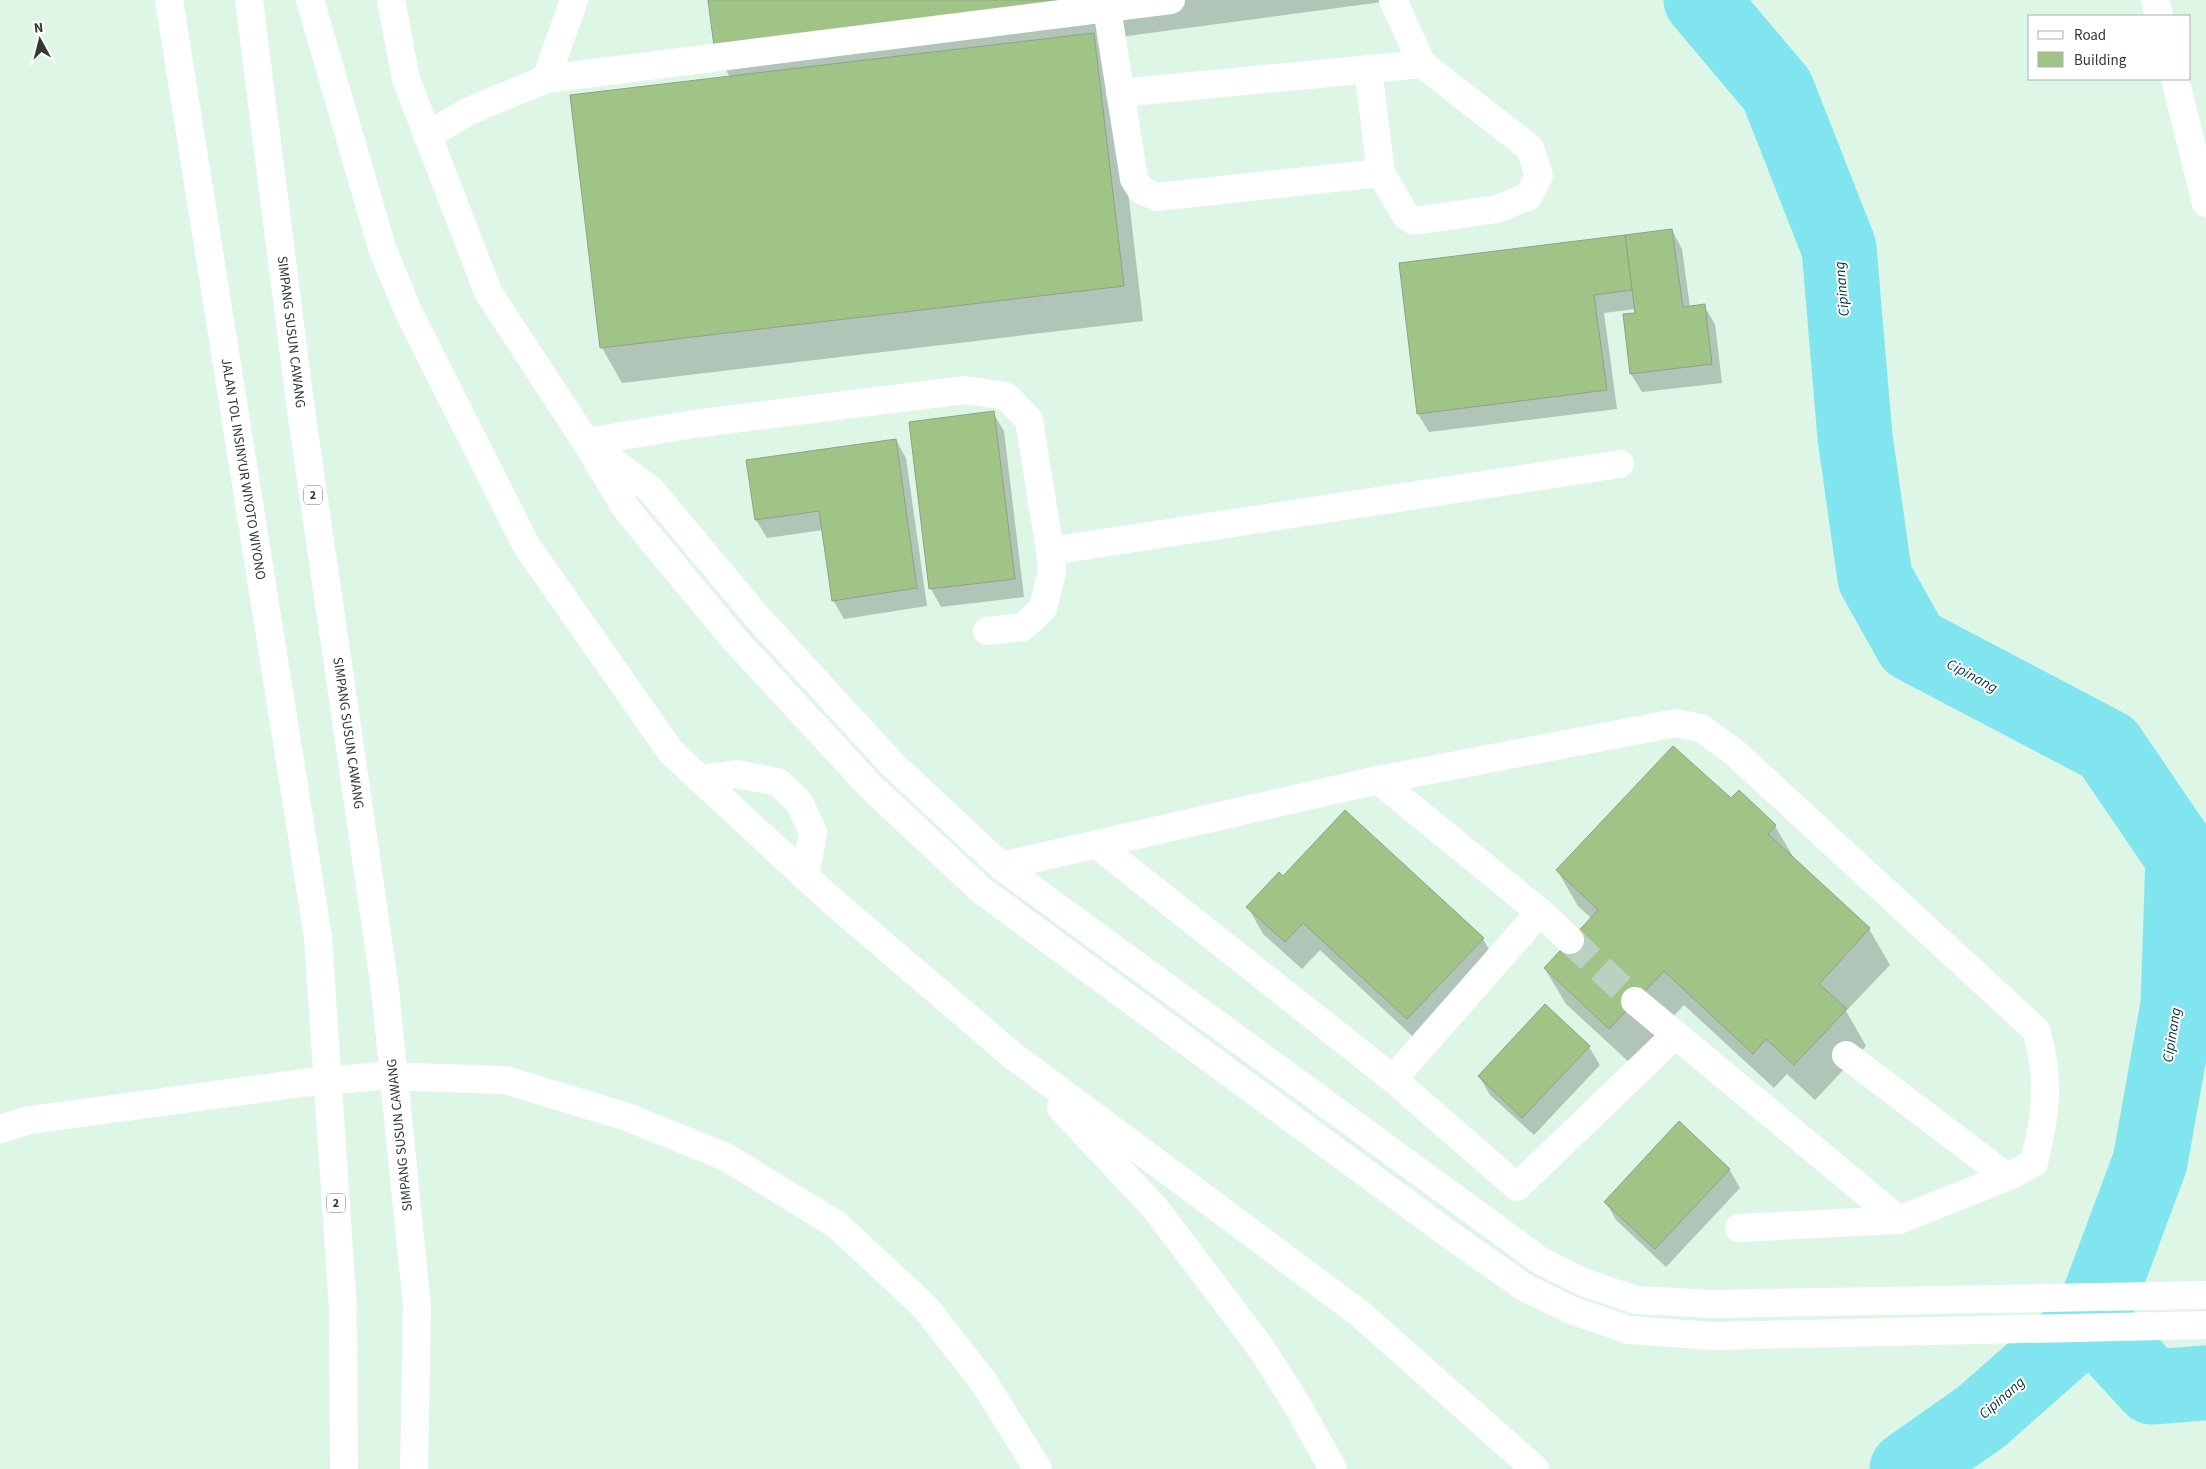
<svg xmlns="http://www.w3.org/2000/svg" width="2206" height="1469" font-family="'Source Sans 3',sans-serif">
<rect width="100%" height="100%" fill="#ddf6e5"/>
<g fill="#0003">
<path d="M 709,0 L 1397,0 L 1097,40 L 1114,70 L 1143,321 L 622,383 L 602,348 L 730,77 L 716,53 Z"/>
<path d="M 1672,230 L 1682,249 L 1690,307 L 1704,306 L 1715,324 L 1722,383 L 1642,392 L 1631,374 L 1624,316 L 1637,314 L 1636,309 L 1604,313 L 1617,409 L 1429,432 L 1418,414 L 1401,264 Z"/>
<path d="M 993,413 L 1004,431 L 1024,597 L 941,607 L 931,589 L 910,423 Z"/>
<path d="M 896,440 L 906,458 L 927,606 L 844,619 L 833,600 L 823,530 L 767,538 L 756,520 Z"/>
<path d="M 1731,800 L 1775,826 L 1795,860 L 1869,929 L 1890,965 L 1846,1011 L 1866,1046 L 1815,1100 L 1787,1074 L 1774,1088 L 1684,1005 L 1630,1063 L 1566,1004 L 1545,969 L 1592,919 L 1578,906 L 1557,870 Z"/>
<path d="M 1248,907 L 1483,939 L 1499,966 L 1423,1046 L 1320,950 L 1302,969 L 1263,934 Z"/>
<path d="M 1589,1047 L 1600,1065 L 1534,1135 L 1490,1095 L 1479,1076 Z"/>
<path d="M 1729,1169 L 1740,1188 L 1666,1267 L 1616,1220 L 1606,1202 Z"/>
</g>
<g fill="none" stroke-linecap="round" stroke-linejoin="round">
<g stroke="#80e5ee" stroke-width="75">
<path d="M 1701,0 L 1777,90 L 1839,248 L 1855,437 L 1875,578 L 1912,644 L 2108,747 L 2183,857 L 2178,1005 L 2150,1162 L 2091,1320 L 1981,1417 L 1907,1469"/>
<path d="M 2091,1320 L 2152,1387 L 2206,1383"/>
</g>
</g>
<g fill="#a0c485" stroke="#929f8a">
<path d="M 708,0 L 1115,0 L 715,54 Z"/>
<path d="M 1094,33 L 1124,286 L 600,348 L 570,95 Z"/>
<path d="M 1672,229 L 1683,307 L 1705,304 L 1712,364 L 1630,374 L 1623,314 L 1635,313 L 1625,235 Z"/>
<path d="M 1625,235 L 1632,290 L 1594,295 L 1607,390 L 1417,414 L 1399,263 Z"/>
<path d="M 994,411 L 1015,579 L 929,589 L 909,422 Z"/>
<path d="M 896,439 L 917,588 L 832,601 L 819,511 L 755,520 L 746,460 Z"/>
<path d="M 1673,746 L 1731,798 L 1739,790 L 1776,825 L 1768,834 L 1870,928 L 1819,984 L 1847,1009 L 1794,1065 L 1766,1039 L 1753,1054 L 1664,971 L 1609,1029 L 1544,968 L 1598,910 L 1556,870 Z"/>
<path d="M 1345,810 L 1484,938 L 1407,1019 L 1303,923 L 1285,942 L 1246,907 L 1279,872 L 1283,876 Z"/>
<path d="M 1545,1004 L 1590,1046 L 1522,1118 L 1478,1076 Z"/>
<path d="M 1679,1121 L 1730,1169 L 1655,1249 L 1604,1202 Z"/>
</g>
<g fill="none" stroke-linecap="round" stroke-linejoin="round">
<path stroke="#bad0c1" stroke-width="28" stroke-dasharray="28 14" stroke-linecap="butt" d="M 1570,940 L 1635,1001"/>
<g stroke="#fff" stroke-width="28">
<path d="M 391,0 L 406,79 L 488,292 L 586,442 L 627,510 L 735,640 L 870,786 L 981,890 L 1450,1235 L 1524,1287 L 1571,1310 L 1629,1330 L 1712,1336 L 2206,1325"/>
<path d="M 2155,0 L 2159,16"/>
<path d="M 1107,8 L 1134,179 L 1141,190 L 1157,197 L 1381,173 L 1406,216 L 1414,221 L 1497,209 L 1529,196 L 1539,176 L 1530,148 L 1422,64 L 1393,0"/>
<path d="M 1368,69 L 1381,173"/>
<path d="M 546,79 L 574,0"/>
<path d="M 2175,79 L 2206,203"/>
<path d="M 1120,93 L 1422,64"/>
<path d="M 427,136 L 469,111 L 546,79 L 1171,0"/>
<path d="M 586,442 L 694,424 L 965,390 L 1006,396 L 1029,420 L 1050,551 L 1620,464"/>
<path d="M 596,449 L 651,490 L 759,619 L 891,763 L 1001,866 L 1541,1261 L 1583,1282 L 1636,1300 L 1712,1304 L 2206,1295"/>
<path d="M 987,631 L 1023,627 L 1043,608 L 1052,572 L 1050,551"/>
<path d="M 700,779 L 736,774 L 778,782 L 799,802 L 813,832 L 805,876"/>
<path d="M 1378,780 L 1540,912 L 1570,940"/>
<path d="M 1096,844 L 1393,1079 L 1517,1187 L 1675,1035"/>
<path d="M 1001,866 L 1378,780 L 1676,723 L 1701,728 L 1734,752 L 2036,1030 C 2051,1080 2046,1113 2034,1163 L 2007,1177 L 1899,1220 L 1739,1228"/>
<path d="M 1635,1001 L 1899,1220"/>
<path d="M 1846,1055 L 2007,1177"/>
<path d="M 1393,1079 L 1540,912"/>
</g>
<g stroke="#fff" stroke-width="28">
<path d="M 169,0 L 318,937 L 343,1310 L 344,1469"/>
<path d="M 249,0 L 300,403 L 385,989 L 417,1306 L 414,1469"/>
<path d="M 310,0 L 382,248 L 408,311 L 526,545 L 671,752 L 831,900 L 1012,1055 L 1359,1313 L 1535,1469"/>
<path d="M 1061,1108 L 1155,1208 L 1261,1348 L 1299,1408 L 1333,1469"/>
<path d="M 0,1129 L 30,1120 L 302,1083 L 381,1076 L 505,1080 L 627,1117 L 726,1157 L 837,1225 L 925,1307 L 983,1381 L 1038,1469"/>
</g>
</g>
<g text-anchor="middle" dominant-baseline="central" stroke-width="4" stroke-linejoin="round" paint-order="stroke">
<g fill="#fff" stroke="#6e7570" stroke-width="1">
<rect x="304" y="485.5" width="18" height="19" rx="4"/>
<rect x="327" y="1193.5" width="18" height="19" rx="4"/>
</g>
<g font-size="12" font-weight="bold" fill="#303a33">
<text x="313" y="495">2</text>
<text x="336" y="1203">2</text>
</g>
<g font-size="14" fill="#303a33" stroke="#fff">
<text transform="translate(291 332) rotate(83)">SIMPANG SUSUN CAWANG</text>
<text transform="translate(243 469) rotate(81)">JALAN TOL INSINYUR WIYOTO WIYONO</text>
<text transform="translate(348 733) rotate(82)">SIMPANG SUSUN CAWANG</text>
<text transform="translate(400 1135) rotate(-96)">SIMPANG SUSUN CAWANG</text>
</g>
<g font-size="15" font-style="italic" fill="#023539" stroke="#fff">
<text transform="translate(1842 289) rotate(-95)">Cipinang</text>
<text transform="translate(1972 676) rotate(28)">Cipinang</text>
<text transform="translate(2172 1035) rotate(-81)">Cipinang</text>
<text transform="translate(2002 1398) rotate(-41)">Cipinang</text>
</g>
</g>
<rect x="2028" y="15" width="162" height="65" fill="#ffffff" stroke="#acb0ad"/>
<rect x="2038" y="31" width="25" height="8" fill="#ffffff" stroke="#acb0ad"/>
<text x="2074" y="40" font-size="15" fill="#303a33">Road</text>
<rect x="2038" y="52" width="25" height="15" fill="#a0c485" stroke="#acb0ad"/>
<text x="2074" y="65" font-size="15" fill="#303a33">Building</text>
<g transform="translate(40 40) rotate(353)" stroke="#ffffff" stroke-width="4" paint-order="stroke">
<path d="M0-4L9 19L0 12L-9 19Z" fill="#303a33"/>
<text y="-8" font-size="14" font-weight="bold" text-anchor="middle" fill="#303a33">N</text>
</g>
</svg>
